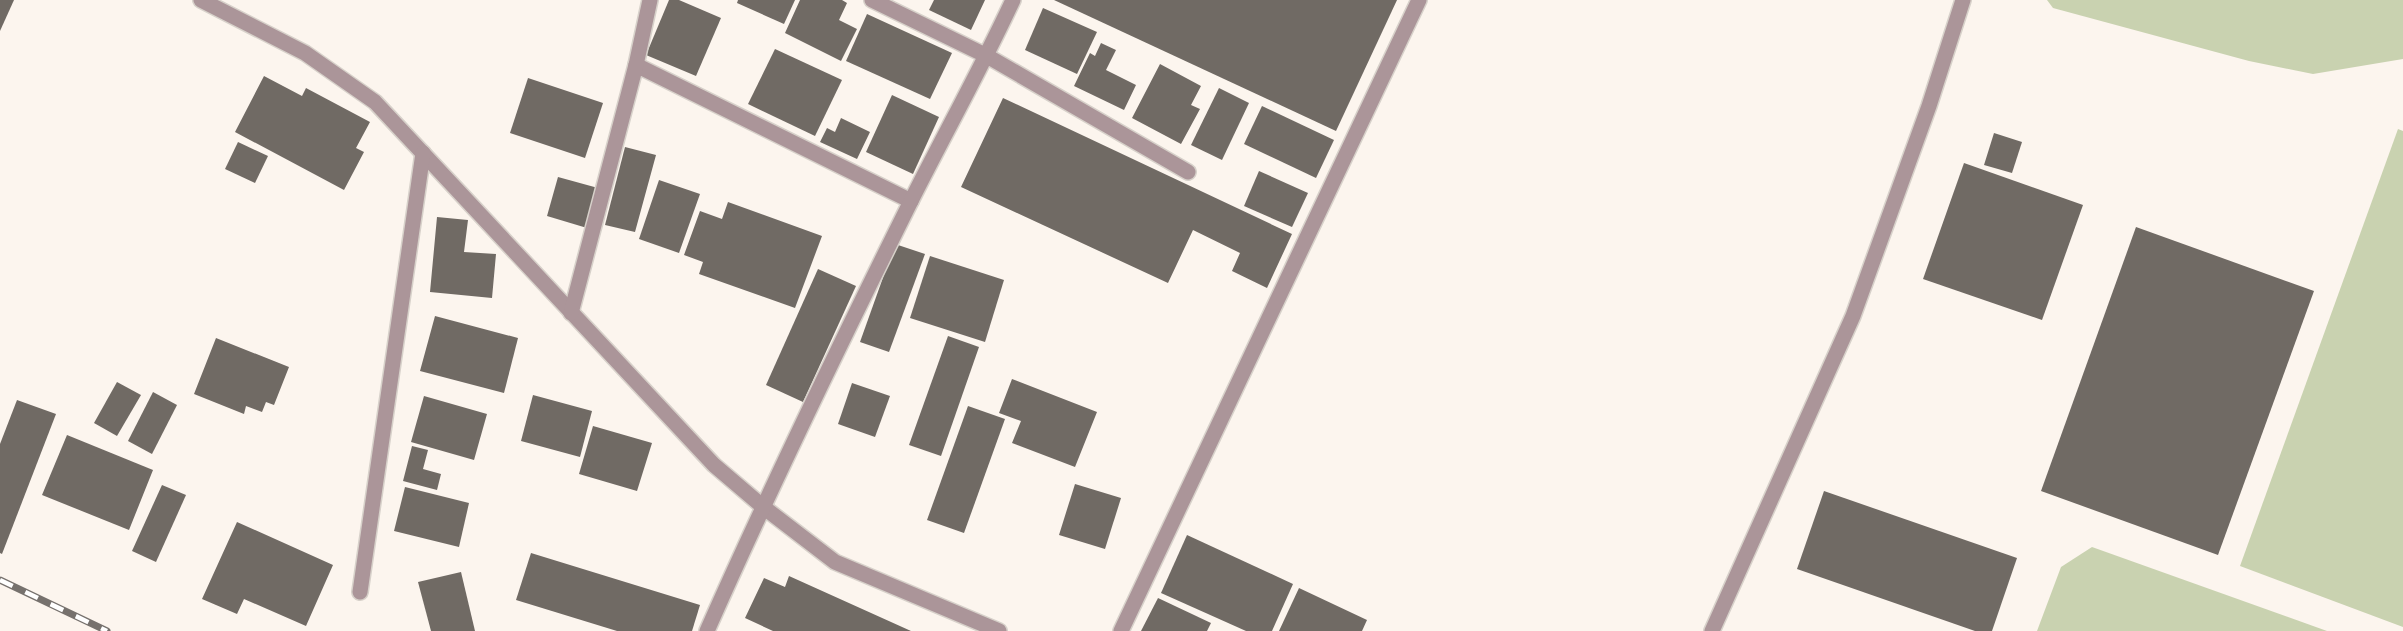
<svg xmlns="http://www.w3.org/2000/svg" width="2403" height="631" font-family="'Roboto Condensed',sans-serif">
<rect width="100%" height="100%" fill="#fcf5ee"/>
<g fill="#c9d2b0">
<path d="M 2047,0 L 2403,0 L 2403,59 L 2313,74 L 2249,61 L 2053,8 Z"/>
<path d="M 2398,129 L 2403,131 L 2403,627 L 2240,566 Z"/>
<path d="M 2092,547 L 2327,631 L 2037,631 L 2061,567 Z"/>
</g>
<g fill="#706a64">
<path d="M 0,0 L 14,0 L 0,31 Z"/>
<path d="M 669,0 L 679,0 L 721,18 L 696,76 L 646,55 Z"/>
<path d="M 738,0 L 795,0 L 784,24 L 737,3 Z"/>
<path d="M 800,0 L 842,0 L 847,3 L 839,20 L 857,29 L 841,61 L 785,33 Z"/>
<path d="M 934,0 L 985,0 L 971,30 L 929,10 Z"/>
<path d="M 1054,0 L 1397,0 L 1336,131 Z"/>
<path d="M 1043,8 L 1097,32 L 1077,74 L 1025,50 Z"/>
<path d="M 867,14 L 952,53 L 930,99 L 846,61 Z"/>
<path d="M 1101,43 L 1116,50 L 1106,70 L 1136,85 L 1124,110 L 1074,86 L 1090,53 L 1095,56 Z"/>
<path d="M 775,49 L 842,80 L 815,136 L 748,104 Z"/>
<path d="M 1160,64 L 1201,86 L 1191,105 L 1200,109 L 1181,144 L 1132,118 Z"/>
<path d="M 264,76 L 302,96 L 306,88 L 370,122 L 356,148 L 364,152 L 344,190 L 235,132 Z"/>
<path d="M 528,78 L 603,103 L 585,158 L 510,133 Z"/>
<path d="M 1219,88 L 1249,103 L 1222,160 L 1191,145 Z"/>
<path d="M 892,95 L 939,117 L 913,174 L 866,152 Z"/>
<path d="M 1003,98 L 1292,234 L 1267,288 L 1232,271 L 1240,253 L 1193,230 L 1168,283 L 961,187 Z"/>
<path d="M 1262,106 L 1334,140 L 1316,178 L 1244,144 Z"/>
<path d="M 841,118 L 870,132 L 857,159 L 820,142 L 827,128 L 835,132 Z"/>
<path d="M 1994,133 L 2022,142 L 2012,173 L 1984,165 Z"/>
<path d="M 238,142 L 268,156 L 255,183 L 225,169 Z"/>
<path d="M 625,147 L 656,155 L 635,232 L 605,225 Z"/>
<path d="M 1964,163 L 2083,205 L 2042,320 L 1923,279 Z"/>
<path d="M 1259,171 L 1308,193 L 1292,227 L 1244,206 Z"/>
<path d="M 558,177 L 598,188 L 587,228 L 547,216 Z"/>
<path d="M 659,180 L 700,194 L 679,253 L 639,239 Z"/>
<path d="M 728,202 L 822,236 L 795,308 L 699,274 L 703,262 L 684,255 L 700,211 L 722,219 Z"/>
<path d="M 437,217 L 468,220 L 464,252 L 496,254 L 492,298 L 430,292 Z"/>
<path d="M 2136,227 L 2314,291 L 2218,555 L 2041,491 Z"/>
<path d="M 895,244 L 925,254 L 889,352 L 860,342 Z"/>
<path d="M 930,256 L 1004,280 L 985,342 L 910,318 Z"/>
<path d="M 818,269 L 856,286 L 803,402 L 766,385 Z"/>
<path d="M 435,316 L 518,338 L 504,393 L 420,371 Z"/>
<path d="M 948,336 L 979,347 L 941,456 L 909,445 Z"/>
<path d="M 216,338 L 289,367 L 274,405 L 266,402 L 262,412 L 246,406 L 244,414 L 194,394 Z"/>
<path d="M 1012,379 L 1097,412 L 1075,467 L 1012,443 L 1021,421 L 999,413 Z"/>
<path d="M 117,382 L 141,395 L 117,436 L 94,423 Z"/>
<path d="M 852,383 L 890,396 L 875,437 L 838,424 Z"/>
<path d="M 153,392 L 177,405 L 152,454 L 128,441 Z"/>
<path d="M 533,395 L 592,411 L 580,457 L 521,441 Z"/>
<path d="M 424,396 L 487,414 L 474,460 L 411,442 Z"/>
<path d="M 17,400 L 56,414 L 2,554 L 0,553 L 0,444 Z"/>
<path d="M 968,406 L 1005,419 L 964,533 L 927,520 Z"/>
<path d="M 593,426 L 652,443 L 637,491 L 579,474 Z"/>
<path d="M 67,435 L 153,470 L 129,530 L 42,495 Z"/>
<path d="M 412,446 L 428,450 L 423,469 L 441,474 L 437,490 L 403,481 Z"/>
<path d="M 1075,484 L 1121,498 L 1105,549 L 1059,535 Z"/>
<path d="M 162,485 L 186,495 L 156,562 L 132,551 Z"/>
<path d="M 405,487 L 469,503 L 459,547 L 394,531 Z"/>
<path d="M 1824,491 L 2017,558 L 1992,631 L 1975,631 L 1797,569 Z"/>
<path d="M 237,522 L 333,565 L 306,626 L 244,599 L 237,614 L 202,599 Z"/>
<path d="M 1187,535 L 1293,584 L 1272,631 L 1246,631 L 1161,593 Z"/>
<path d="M 531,553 L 700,605 L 692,631 L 617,631 L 516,600 Z"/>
<path d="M 461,572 L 475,631 L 431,631 L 418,582 Z"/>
<path d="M 789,576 L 911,631 L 773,631 L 745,618 L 764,578 L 785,587 Z"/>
<path d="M 1299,588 L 1367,620 L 1362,631 L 1279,631 Z"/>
<path d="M 1158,598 L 1211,623 L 1207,631 L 1141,631 Z"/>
</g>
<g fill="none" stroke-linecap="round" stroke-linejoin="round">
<g stroke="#d7d1ca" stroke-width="18">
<g id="lane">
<path d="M 872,0 L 987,56 L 1188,172"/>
<path d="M 636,65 L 911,201"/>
</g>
</g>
<g stroke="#d7d1ca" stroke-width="18">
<g id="street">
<path d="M 201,0 L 305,53 L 375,102 L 714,465 L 762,506 L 835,562 L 999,631"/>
<path d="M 571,313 L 636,65 L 650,0"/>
<path d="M 360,592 L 423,153"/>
<path d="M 707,631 C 771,486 840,344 910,203 C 944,135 981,69 1013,0"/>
<path d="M 1121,631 L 1419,0"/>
<path d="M 1712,631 L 1853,316 L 1929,106 L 1963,0"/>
</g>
</g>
<use href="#lane" stroke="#ab9599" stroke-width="15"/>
<use href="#street" stroke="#ab9599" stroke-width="15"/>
<g stroke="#76716d" stroke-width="7">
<path id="rail" d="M 0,580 L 107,631"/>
</g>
<use href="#rail" stroke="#fff" stroke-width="4.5" stroke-dasharray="14" stroke-linecap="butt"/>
</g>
</svg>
